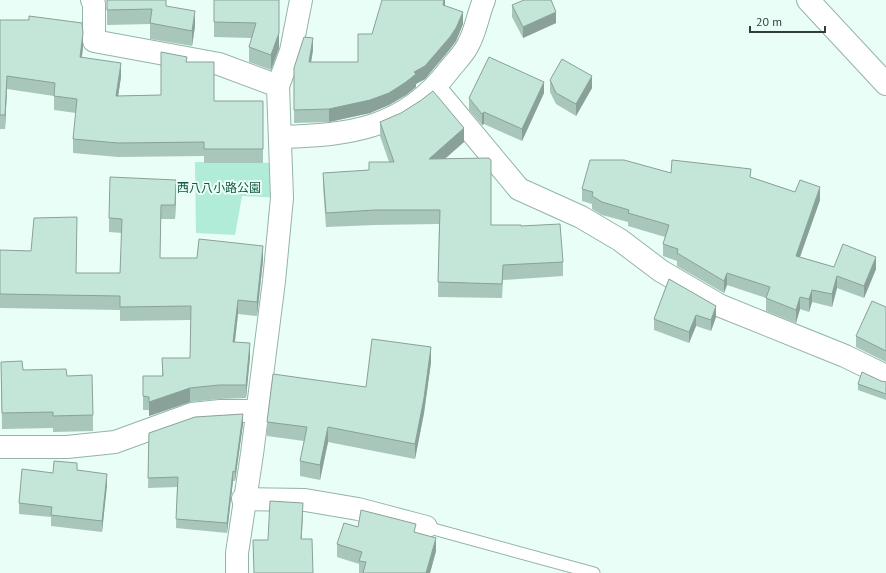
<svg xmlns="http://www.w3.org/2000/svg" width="886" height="573" font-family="'PT Sans','Noto Sans JP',sans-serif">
<rect width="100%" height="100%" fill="#e9fef6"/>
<path fill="#b0ecd7" d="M 195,162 L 281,163 L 282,198 L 242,196 L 235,235 L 196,233 Z"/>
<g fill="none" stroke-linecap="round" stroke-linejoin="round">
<g stroke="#94b4a9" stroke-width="13">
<path id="lane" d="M 426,527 L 594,573"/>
</g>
<g stroke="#94b4a9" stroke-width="24">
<g id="street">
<path d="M 92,0 L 94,4 L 94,41 L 219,64 L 278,86"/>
<path d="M 435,88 L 519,189 L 581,217 L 620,240 L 661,271 L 721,306 L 845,356 L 886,376"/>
<path d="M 281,137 C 350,135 404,129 449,70 C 455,62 465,53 469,43 C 476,30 478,14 484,0"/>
<path d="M 0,447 L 67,447 L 115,442 L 192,414 L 220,411 L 257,411"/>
<path d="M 243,499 L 305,500 L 358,509 L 426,527"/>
<path d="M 237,573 L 237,553 L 252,454 L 274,281 L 282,198 L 278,86 L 291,51 L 301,0"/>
</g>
</g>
<g stroke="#94b4a9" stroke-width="24">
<path id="secondary" d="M 808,0 L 886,84"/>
</g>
<use href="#lane" stroke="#fff" stroke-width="11"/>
<use href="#street" stroke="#fff" stroke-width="22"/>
<use href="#secondary" stroke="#fff" stroke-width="22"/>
</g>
<g fill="#a9c6bb">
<path d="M 107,0 L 166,6 L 195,26 L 192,46 L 150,39 L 150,24 L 107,25 Z"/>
<path d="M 214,0 L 279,0 L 279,48 L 271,70 L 249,62 L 249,47 L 252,38 L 214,37 Z"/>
<path d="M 445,0 L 445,5 L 463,24 L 456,41 L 450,49 L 425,79 L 416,84 L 416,87 L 406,95 L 389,105 L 370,113 L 329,122 L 294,123 L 294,68 L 313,50 L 311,62 L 358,62 L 372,34 Z"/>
<path d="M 512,5 L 556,23 L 523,38 L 512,17 Z"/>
<path d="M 0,20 L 83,47 L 82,57 L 121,77 L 118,96 L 161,95 L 187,62 L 214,101 L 263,101 L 263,163 L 204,163 L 204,156 L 118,157 L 73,153 L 73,139 L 76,113 L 54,110 L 54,96 L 7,89 L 5,129 L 0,129 Z"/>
<path d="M 550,80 L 592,88 L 576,116 L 556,104 L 550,92 Z"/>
<path d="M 544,93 L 522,141 L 484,124 L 482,125 L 469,110 L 469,98 Z"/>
<path d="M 380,122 L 464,142 L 445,158 L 491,225 L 521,226 L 563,262 L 563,276 L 503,280 L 502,298 L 438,297 L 439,224 L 375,225 L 326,227 L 323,187 L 323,173 L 369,170 L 389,162 L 380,136 Z"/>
<path d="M 671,173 L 751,177 L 795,192 L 820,200 L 800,257 L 834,267 L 876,269 L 864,298 L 837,288 L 832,307 L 812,302 L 809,312 L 800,309 L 796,323 L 766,311 L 766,298 L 727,285 L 724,293 L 677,266 L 677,261 L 663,256 L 663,244 L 665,237 L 628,226 L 628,222 L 602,215 L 592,209 L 592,204 L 582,201 L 582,189 Z"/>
<path d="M 176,194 L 175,219 L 161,219 L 160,258 L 263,260 L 257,316 L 238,314 L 235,342 L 250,357 L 246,398 L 219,399 L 190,402 L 149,416 L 149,410 L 143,410 L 143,376 L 162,376 L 162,358 L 190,358 L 191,320 L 120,321 L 120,310 L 0,308 L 0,250 L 31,251 L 76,273 L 120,273 L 122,233 L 109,232 L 109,218 Z"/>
<path d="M 669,279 L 716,317 L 711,331 L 696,326 L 689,343 L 654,330 L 654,319 Z"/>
<path d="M 886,307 L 886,362 L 856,347 L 856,336 Z"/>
<path d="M 1,362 L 23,370 L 67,376 L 93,415 L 93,431 L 53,432 L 53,428 L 2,429 Z"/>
<path d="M 431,362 L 424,413 L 415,459 L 328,442 L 320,480 L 300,476 L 300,461 L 304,441 L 267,436 L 267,422 L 366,387 Z"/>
<path d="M 881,381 L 886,382 L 886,400 L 858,390 L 858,384 Z"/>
<path d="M 243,424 L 235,481 L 233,481 L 227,533 L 176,528 L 177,487 L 148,488 L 149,433 Z"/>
<path d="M 77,470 L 107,485 L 102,532 L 51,526 L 51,517 L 19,514 L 19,503 L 53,473 Z"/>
<path d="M 358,527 L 416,532 L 436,551 L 430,573 L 359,573 L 359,564 L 337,557 L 337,544 Z"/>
</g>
<g fill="#89a198">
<path d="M 444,0 L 445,0 L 445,9 L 443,5 Z"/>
<path d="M 195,11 L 195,26 L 192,46 L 192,31 Z"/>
<path d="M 463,12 L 463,24 L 456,41 L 450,49 L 425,79 L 416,84 L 416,87 L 406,95 L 389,105 L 370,113 L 329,122 L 329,109 L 414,72 Z"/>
<path d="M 556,12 L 556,23 L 523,38 L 523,27 Z"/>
<path d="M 83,33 L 83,47 L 80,71 L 80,57 Z"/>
<path d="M 279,33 L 279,48 L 271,70 L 271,55 Z"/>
<path d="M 313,38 L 313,50 L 309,74 L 309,62 Z"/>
<path d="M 121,63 L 121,77 L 116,110 L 116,96 Z"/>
<path d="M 7,76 L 7,89 L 5,129 L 5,115 Z"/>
<path d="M 592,76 L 592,88 L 576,116 L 576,104 Z"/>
<path d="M 544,82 L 544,93 L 522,141 L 522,129 Z"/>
<path d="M 484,112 L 484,124 L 482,125 L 482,114 Z"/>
<path d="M 464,128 L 464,142 L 429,173 L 429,159 Z"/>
<path d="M 176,180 L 176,194 L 175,219 L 175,205 Z"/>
<path d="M 820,187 L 820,200 L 796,268 L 796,256 Z"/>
<path d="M 263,246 L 263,260 L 257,316 L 257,302 Z"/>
<path d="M 876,257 L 876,269 L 864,298 L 864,286 Z"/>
<path d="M 727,273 L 727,285 L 724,293 L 724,281 Z"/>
<path d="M 837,276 L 837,288 L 832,307 L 832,294 Z"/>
<path d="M 812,290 L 812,302 L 809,312 L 809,299 Z"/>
<path d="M 800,297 L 800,309 L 796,323 L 796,310 Z"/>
<path d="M 238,300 L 238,314 L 233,356 L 233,342 Z"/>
<path d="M 716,306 L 716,317 L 711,331 L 711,320 Z"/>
<path d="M 696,315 L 696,326 L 689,343 L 689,332 Z"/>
<path d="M 250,343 L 250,357 L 246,398 L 246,385 Z"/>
<path d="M 431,347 L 431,362 L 424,413 L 415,459 L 415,444 Z"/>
<path d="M 190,388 L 190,402 L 149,416 L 149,402 Z"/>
<path d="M 243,414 L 243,424 L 235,481 L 235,472 Z"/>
<path d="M 328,427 L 328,442 L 320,480 L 320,465 Z"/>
<path d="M 233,471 L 233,481 L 227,533 L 227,523 Z"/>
<path d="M 107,474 L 107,485 L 102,532 L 102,521 Z"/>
<path d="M 303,503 L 303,514 L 301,550 L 301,539 Z"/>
<path d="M 436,538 L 436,551 L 430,573 L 426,573 Z"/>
</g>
<g fill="#c4e6d9" stroke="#89a198">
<path d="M 107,0 L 166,0 L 166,6 L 195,11 L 192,31 L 150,23 L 152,9 L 107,10 Z"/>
<path d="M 214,0 L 279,0 L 279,33 L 271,55 L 249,47 L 256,23 L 214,22 Z"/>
<path d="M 382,0 L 444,0 L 443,5 L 463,12 L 456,28 L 450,37 L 425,66 L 414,72 L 416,74 L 406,82 L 389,93 L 370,100 L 329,109 L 294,110 L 294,68 L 304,37 L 313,38 L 309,62 L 358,62 L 358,34 L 372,34 Z"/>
<path d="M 524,0 L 551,0 L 556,12 L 523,27 L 512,5 Z"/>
<path d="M 29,16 L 82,23 L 83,33 L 80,57 L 121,63 L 116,96 L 161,95 L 161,52 L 187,57 L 186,62 L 214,62 L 214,101 L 263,101 L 263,149 L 204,149 L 204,142 L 118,143 L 73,139 L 77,99 L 54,96 L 55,83 L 7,76 L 5,115 L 0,115 L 0,20 L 29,20 Z"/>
<path d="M 489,57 L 544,82 L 522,129 L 484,112 L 482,114 L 469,98 Z"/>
<path d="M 562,59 L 592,76 L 576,104 L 556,93 L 550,80 Z"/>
<path d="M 433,91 L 464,128 L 429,159 L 489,158 L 491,160 L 491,225 L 521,225 L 521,226 L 560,224 L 563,262 L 503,265 L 502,284 L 438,282 L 440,210 L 375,210 L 326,213 L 323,173 L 369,170 L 369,162 L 394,162 L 380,122 L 401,113 L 420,101 Z"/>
<path d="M 590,160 L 624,160 L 671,173 L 672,160 L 751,169 L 750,177 L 795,192 L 800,180 L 820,187 L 796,256 L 834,267 L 843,244 L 876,257 L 864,286 L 837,276 L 832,294 L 812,290 L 809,299 L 800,297 L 796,310 L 766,298 L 770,287 L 727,273 L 724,281 L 677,253 L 678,249 L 663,244 L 669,225 L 628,213 L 629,210 L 602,202 L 592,196 L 593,192 L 582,189 Z"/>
<path d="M 110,177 L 176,180 L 175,205 L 161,205 L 160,258 L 197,258 L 199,239 L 263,246 L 257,302 L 238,300 L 233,342 L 250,343 L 246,385 L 219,385 L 190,388 L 149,402 L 149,397 L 143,396 L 143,376 L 163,376 L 162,358 L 190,358 L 191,306 L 120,307 L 120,296 L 0,294 L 0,250 L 31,251 L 34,218 L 77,217 L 76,273 L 120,273 L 122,219 L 109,218 Z"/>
<path d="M 669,279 L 716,306 L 711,320 L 696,315 L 689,332 L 654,319 Z"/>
<path d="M 872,301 L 886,307 L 886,351 L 856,336 Z"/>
<path d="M 372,339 L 431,347 L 424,398 L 415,444 L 328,427 L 320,465 L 300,461 L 307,427 L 267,422 L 273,374 L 366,387 Z"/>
<path d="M 22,361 L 23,370 L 66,369 L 67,376 L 92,375 L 93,415 L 53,416 L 53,412 L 2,413 L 1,362 Z"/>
<path d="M 862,372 L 881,381 L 886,382 L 886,394 L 858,384 Z"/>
<path d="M 243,414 L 235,472 L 233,471 L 227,523 L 176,519 L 178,477 L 148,478 L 149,433 L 195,417 Z"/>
<path d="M 54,461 L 77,463 L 77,470 L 107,474 L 102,521 L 51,515 L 52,507 L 19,503 L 22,469 L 53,473 Z"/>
<path d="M 270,501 L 303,503 L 301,539 L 312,539 L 313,573 L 254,573 L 253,540 L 268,540 Z"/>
<path d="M 361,510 L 416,524 L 414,532 L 436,538 L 426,573 L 363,573 L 366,562 L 359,561 L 362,552 L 337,544 L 344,523 L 358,527 Z"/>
</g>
<g text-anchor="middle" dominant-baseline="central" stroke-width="4" stroke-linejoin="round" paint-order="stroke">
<g font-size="12" fill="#135745" stroke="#e9fef6">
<text x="219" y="187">西八八小路公園</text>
</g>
</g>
<path d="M750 26v6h75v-6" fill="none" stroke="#303d38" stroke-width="2"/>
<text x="756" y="26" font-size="12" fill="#303d38" stroke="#e9fef6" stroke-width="3" paint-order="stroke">20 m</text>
</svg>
